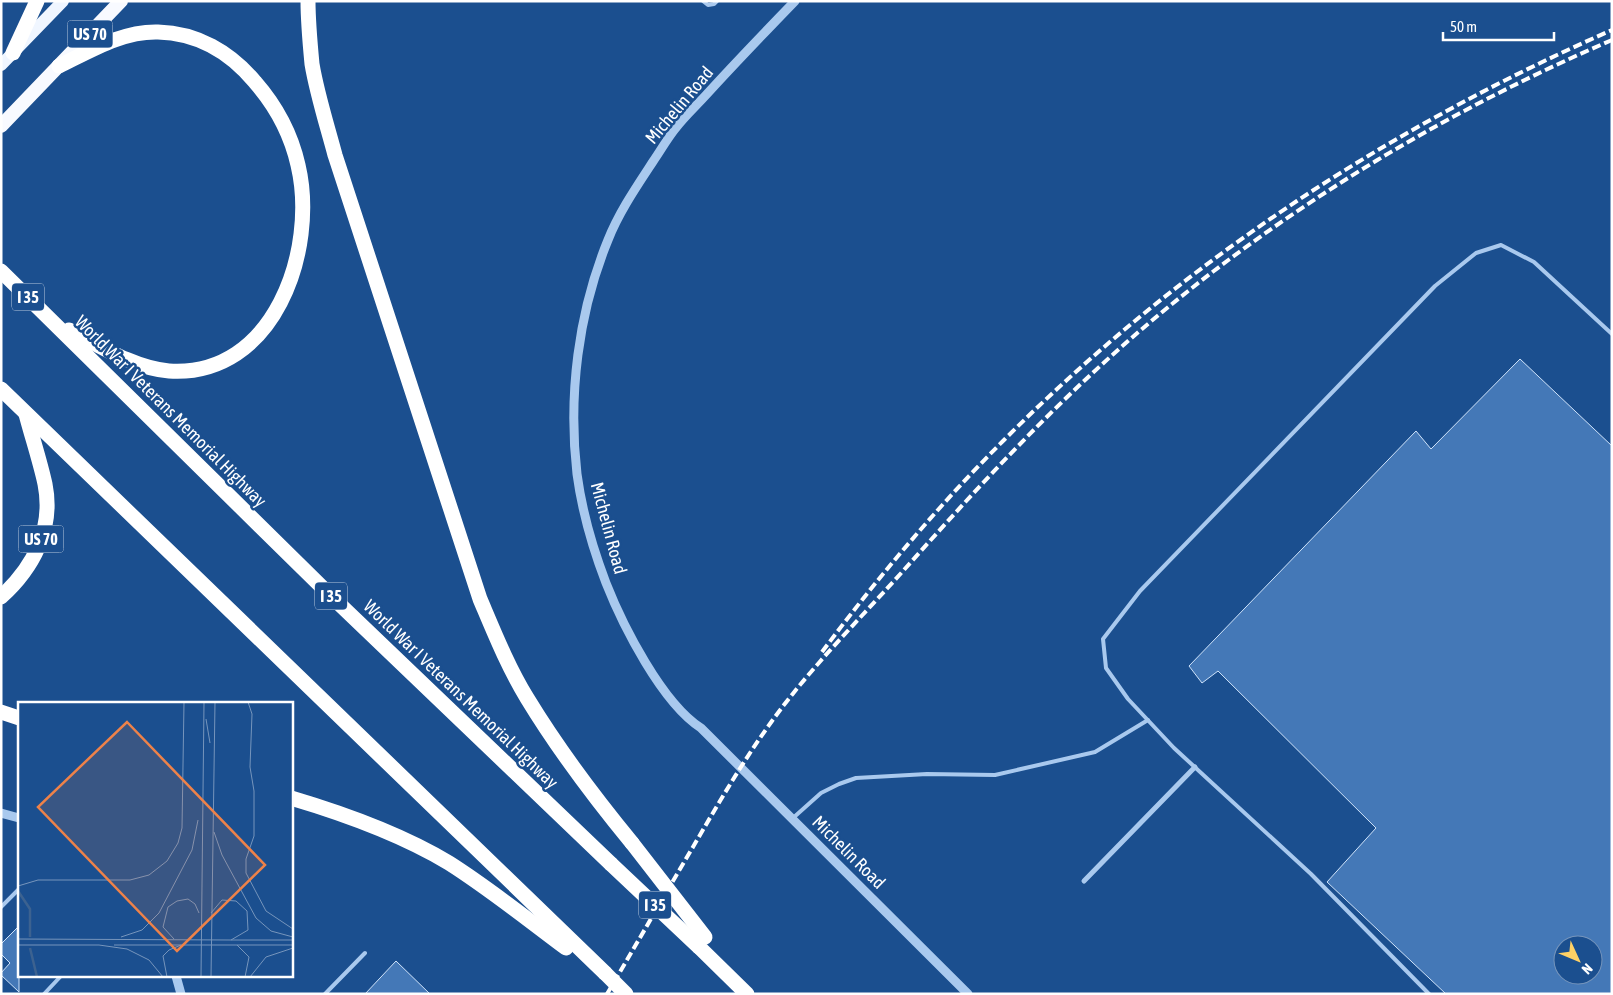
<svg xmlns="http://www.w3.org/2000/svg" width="1613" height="995" font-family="'Asap Condensed',sans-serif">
<rect width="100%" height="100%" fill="#1b4f8f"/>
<g fill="#4478b7" stroke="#cfe3fa" fill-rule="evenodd">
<path d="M 1520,359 L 1612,446 L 1612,994 L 1446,994 L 1327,882 L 1376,828 L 1218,671 L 1202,683 L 1189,666 L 1416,431 L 1431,449 ZM 1563,945 L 1593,945 L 1593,975 L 1563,975 Z"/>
<path d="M 19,926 L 19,992 L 1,975 L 1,973 L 10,963 L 1,954 L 1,944 Z"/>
<path d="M 396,961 L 430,994 L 365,994 Z"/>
</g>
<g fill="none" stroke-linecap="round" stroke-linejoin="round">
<g stroke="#a9c9ee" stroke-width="4">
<path d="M 703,1 L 708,5 L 714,4 L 717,1"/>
<path d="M 793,818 L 821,793 L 839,784 L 856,778 L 927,774 L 995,775 L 1095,752 L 1148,720"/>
<path d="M 1,907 L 19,889"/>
<path d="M 44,994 L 61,976"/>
<path d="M 325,994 L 365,953"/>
<path d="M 1429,994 L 1311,874 L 1174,748 L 1128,699 L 1106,668 L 1103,639 L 1140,591 L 1435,286 L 1476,253 L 1501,245 L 1534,262 L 1612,334"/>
</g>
<path stroke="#a9c9ee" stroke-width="5" d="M 1084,881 L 1195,767"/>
<g stroke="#a9c9ee" stroke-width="9">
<path d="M 795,1 C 765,32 735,63 706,95 C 696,106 684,117 675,129 C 667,139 661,150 654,160 C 637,186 619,212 608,240 C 578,313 568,396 577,474 C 582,511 593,549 606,583 C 623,626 662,703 701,728 L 968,994"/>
<path d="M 1,813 L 19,818"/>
<path d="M 176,976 L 181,994"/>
</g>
<path stroke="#f0f6ff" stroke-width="12" d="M 1,65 L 63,1"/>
<path stroke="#f8faff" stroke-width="14" d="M 1,126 L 121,1"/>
<g stroke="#fff" stroke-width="15">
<path d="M 308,1 C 308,22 310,43 312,64 C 317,94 327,125 335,155 L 480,599 C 494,632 508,667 527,698 C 558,749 595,798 632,843"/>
<path d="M 13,53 L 37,1"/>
<path d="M 59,66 C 90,51 122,31 158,32 C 197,33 230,52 255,82 C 276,106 291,134 298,165 C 318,250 274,378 169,371 C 134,368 100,346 69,330"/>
<path d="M 1,271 L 331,596 L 611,864"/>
<path d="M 1,389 L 605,973"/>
<path d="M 1,597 C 33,568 54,529 45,484 C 40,461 32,437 26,414"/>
<path d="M 1,712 L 19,718"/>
<path d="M 291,798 C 345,814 401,834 449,863 C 490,889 527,919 566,948"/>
<path d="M 699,947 L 747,994"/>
</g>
<g stroke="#fff" stroke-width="4" stroke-dasharray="9 4" stroke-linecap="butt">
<path d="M 822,652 C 878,577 939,505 1005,439 C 1180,264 1386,129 1612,30"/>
<path d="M 607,994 C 636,945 664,896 693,847 C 718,804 743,761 772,721 C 811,667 859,620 903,571 C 961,506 1020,441 1084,381 C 1237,237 1419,123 1612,40"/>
</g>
<g stroke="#fff" stroke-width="15">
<path d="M 632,843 L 705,937"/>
<path d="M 611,864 L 699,947"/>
<path d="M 605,973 L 626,994"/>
</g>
</g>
<g text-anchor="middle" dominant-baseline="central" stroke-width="5" stroke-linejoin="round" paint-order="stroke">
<g fill="#1b4f8f" stroke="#bbcadd" stroke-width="1">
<rect x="67.5" y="20.5" width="45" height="27" rx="4"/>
<rect x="12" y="283.5" width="32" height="27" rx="4"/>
<rect x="18.5" y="525.5" width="45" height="27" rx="4"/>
<rect x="315" y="582.5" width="32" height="27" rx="4"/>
<rect x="639" y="891.5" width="32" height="27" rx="4"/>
</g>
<g font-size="16" font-weight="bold" fill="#fff">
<text x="90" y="34">US 70</text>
<text x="28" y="297">I 35</text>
<text x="41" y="539">US 70</text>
<text x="331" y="596">I 35</text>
<text x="655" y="905">I 35</text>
</g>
<g font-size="18" fill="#fff" stroke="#1b4f8f">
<text transform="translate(679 105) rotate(-50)">Michelin Road</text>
<text transform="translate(171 411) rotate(45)">World War I Veterans Memorial Highway</text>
<text transform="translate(609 528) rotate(75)">Michelin Road</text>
<text transform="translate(461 694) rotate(44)">World War I Veterans Memorial Highway</text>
<text transform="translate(849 852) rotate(45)">Michelin Road</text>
</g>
</g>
<g transform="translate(18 702)">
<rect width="275" height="275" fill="#1b4f8f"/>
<path fill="none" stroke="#3c6290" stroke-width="2.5" d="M 0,189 L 12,207 L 12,235M 12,246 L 19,275"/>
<path fill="none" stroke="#7695bc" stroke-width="1" d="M 230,0 L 234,12 L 232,65 L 236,89 L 236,134 L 228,157 L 228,171 L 248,209 L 275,227M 188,17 L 192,41M 196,130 L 204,153 L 238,216 L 253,229 L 275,235M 0,184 L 20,178 L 112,178 L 131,173 L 149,159 L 160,141 L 164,126 L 166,0M 103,235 L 124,228 L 141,211 L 174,148 L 180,118M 0,237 L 213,238 L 230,228 L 229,209 L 218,199 L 204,198 L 193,211M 156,237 L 145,225 L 150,205 L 159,199 L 170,197 L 177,202 L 181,211M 213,238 L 275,238M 0,243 L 81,243 L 109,247 L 131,258 L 145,275M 96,243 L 275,243M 219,243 L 231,255 L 227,275M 149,275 L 145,254 L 151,248 L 163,243M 183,275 L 186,0M 193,275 L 197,0M 232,275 L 248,255 L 275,246"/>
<path fill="#ee8249" fill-opacity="0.15" stroke="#ee8249" stroke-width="2.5" d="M 109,20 L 247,163 L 159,249 L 20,105 Z"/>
<rect width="275" height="275" fill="none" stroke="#fff" stroke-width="2.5"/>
</g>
<rect width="1613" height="995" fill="none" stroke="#ffffff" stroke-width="5"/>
<g transform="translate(1578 960) rotate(134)"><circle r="24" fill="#1b4f8f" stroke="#7695bc"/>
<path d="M0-4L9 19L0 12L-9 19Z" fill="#ffd166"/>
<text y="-8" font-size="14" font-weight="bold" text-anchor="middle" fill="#ffffff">N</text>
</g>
<path d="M1443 32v8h111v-8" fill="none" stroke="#ffffff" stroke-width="2.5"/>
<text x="1450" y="32" font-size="15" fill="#ffffff" stroke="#1b4f8f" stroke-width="4" paint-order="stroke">50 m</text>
</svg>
